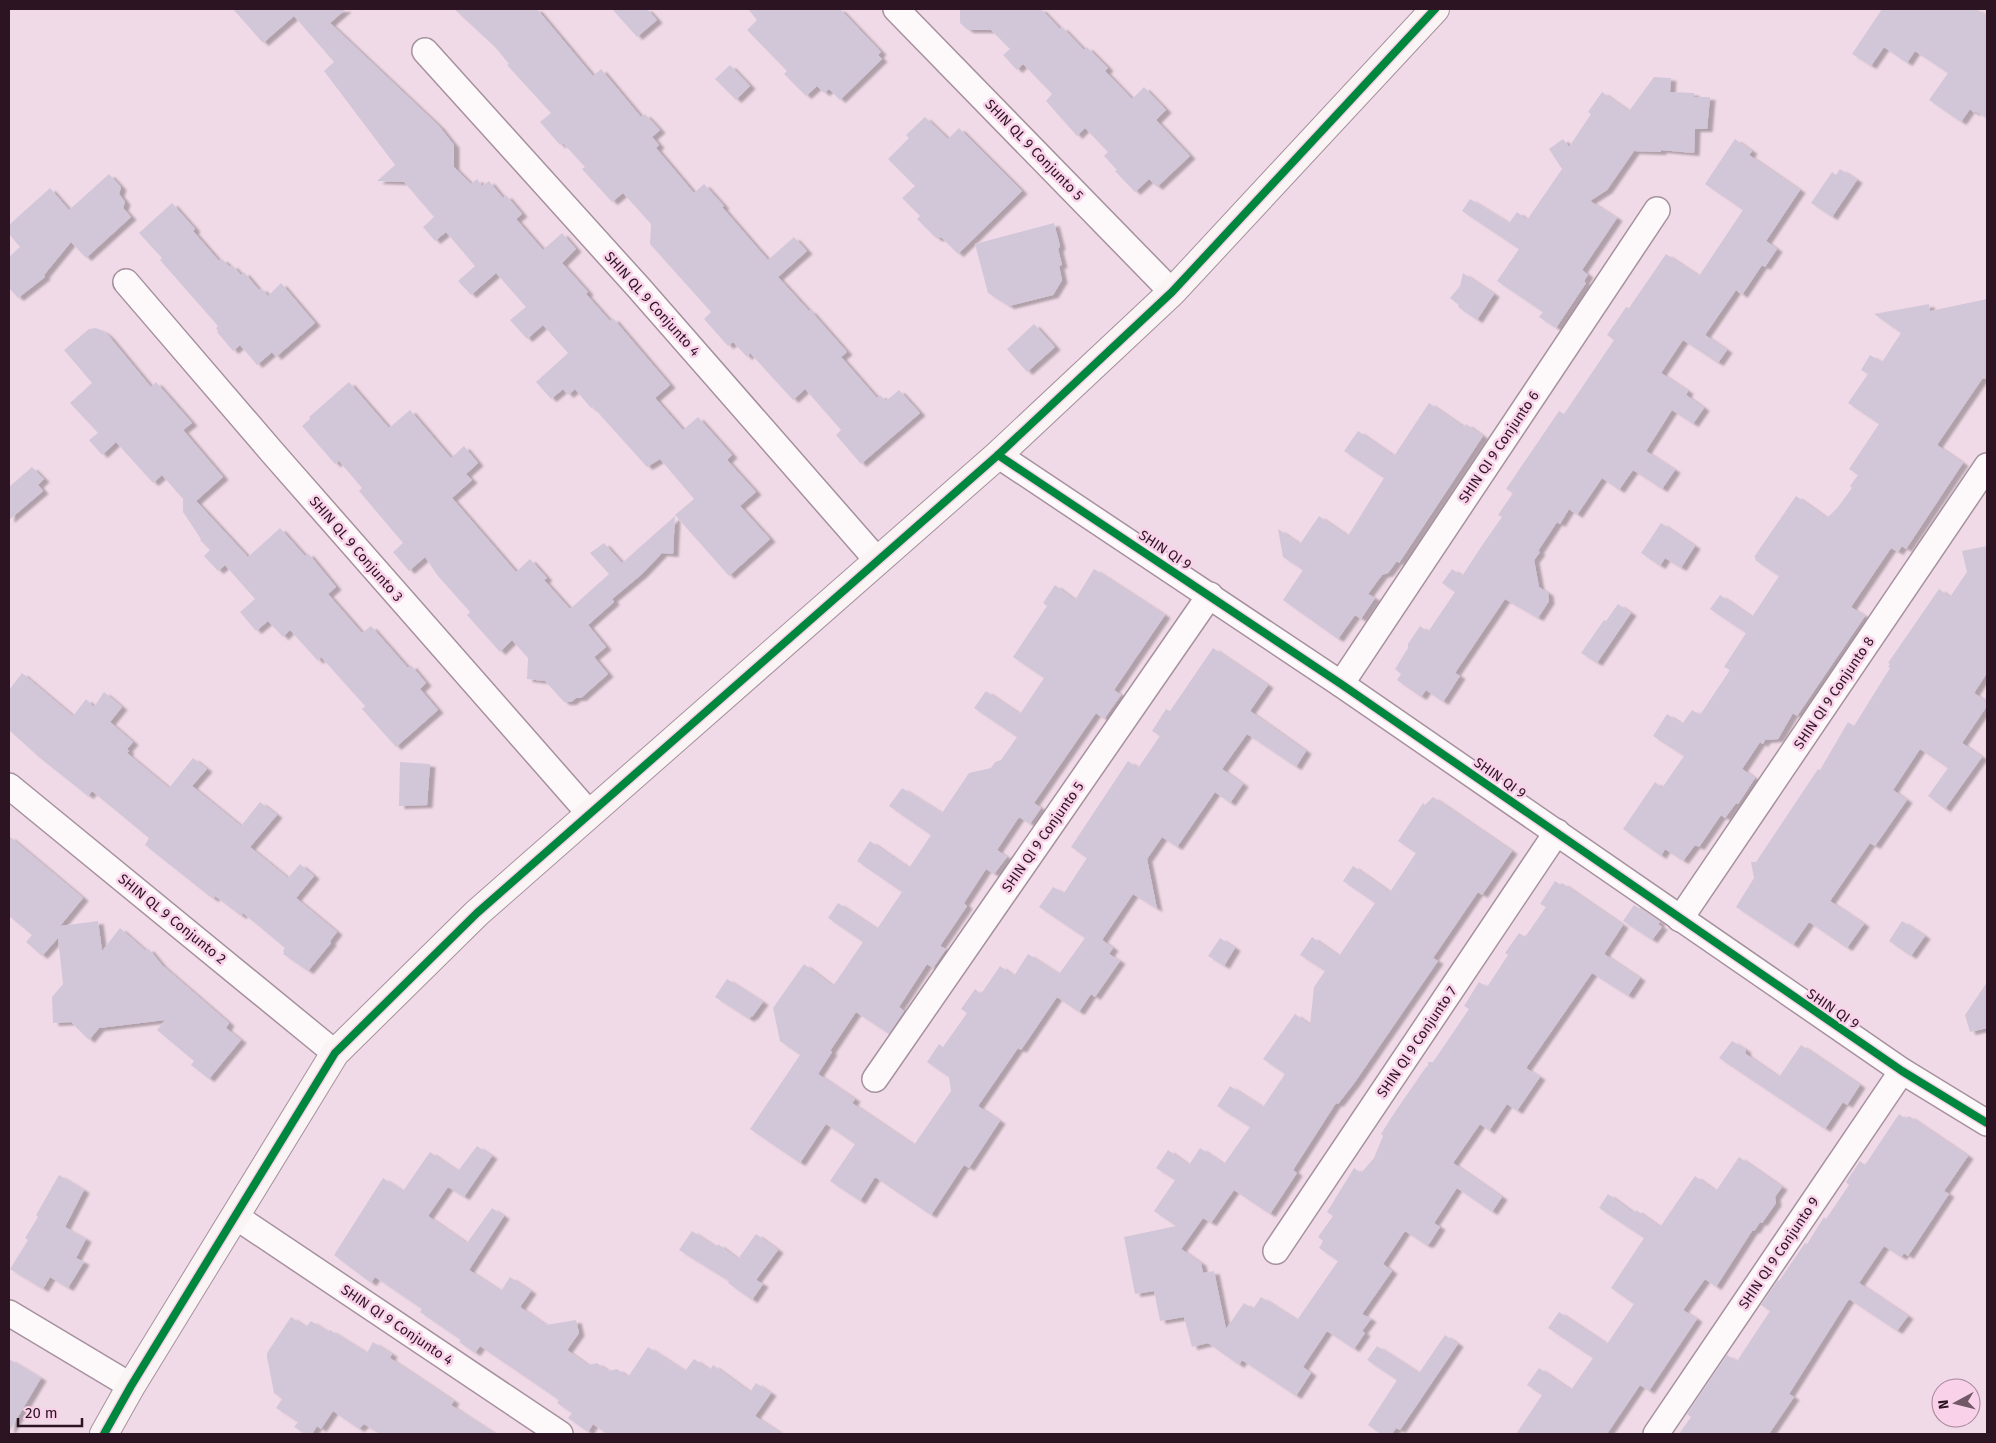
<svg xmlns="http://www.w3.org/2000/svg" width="1996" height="1443" font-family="'Fira Sans',sans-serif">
<defs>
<filter id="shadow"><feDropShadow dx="5.5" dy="3" stdDeviation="1" flood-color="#0004"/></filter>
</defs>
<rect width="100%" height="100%" fill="#f0dae7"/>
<g fill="#d2c7d8" filter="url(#shadow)">
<path d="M 233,9 L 346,9 L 330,23 L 439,126 L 454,145 L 454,167 L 471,184 L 477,179 L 482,186 L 489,181 L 503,198 L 506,195 L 522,214 L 516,219 L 543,250 L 562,233 L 576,249 L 562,263 L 588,292 L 586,294 L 610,321 L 613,318 L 670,385 L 655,398 L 683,430 L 698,417 L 732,455 L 727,460 L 756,492 L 740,506 L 770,539 L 729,576 L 675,515 L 694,499 L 660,459 L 647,467 L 593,407 L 591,408 L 575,389 L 568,395 L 563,389 L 551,399 L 536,382 L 568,353 L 543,325 L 527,339 L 510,320 L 526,307 L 496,273 L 471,295 L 458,281 L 475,266 L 446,232 L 435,241 L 423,227 L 434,217 L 404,182 L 377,181 L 395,165 L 324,71 L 334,62 L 294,16 L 263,43 Z"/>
<path d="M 454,9 L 537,9 L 593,76 L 601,69 L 641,117 L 645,114 L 660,130 L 652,137 L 659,145 L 656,148 L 694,193 L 704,184 L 724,206 L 722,207 L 768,260 L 794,237 L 807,251 L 778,277 L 809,311 L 810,310 L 847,352 L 841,357 L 877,398 L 880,395 L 886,401 L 899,390 L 920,413 L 861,464 L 836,435 L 841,430 L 805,389 L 793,400 L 750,353 L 747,357 L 733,342 L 728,346 L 704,319 L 711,312 L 650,244 L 651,224 L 623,193 L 612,202 L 582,169 L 585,167 L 563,143 L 560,145 L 540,122 L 551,113 L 507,65 L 509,64 L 495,47 Z"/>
<path d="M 612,9 L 647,9 L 657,20 L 637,37 Z"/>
<path d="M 748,9 L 840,9 L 881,52 L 878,55 L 882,59 L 840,100 L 829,89 L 824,93 L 817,86 L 806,96 L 784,74 L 787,71 L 747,30 L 757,20 Z"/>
<path d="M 960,9 L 1041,9 L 1060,29 L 1062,27 L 1084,50 L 1087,47 L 1108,68 L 1105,71 L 1132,99 L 1144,87 L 1166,110 L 1156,120 L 1190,156 L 1157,187 L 1149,179 L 1135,192 L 1115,171 L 1117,170 L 1104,156 L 1108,152 L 1085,128 L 1077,136 L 1046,101 L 1052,94 L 1023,64 L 1017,70 L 1003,55 L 1010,49 L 991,30 L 968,30 L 960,23 Z"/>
<path d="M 1882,9 L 1976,9 L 1987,16 L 1987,118 L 1975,111 L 1974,113 L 1970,109 L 1961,122 L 1929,100 L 1948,73 L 1915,51 L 1907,63 L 1884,47 L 1871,66 L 1852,54 Z"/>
<path d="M 730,65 L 750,86 L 736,100 L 715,79 Z"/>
<path d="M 1654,77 L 1671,78 L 1670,92 L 1694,93 L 1694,97 L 1710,97 L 1707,129 L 1695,129 L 1694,153 L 1661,150 L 1661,152 L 1634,151 L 1607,190 L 1590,201 L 1617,218 L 1582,270 L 1588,275 L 1584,281 L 1586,283 L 1556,328 L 1539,317 L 1543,312 L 1497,281 L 1519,249 L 1462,211 L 1470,199 L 1509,223 L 1517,212 L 1527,220 L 1562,169 L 1549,149 L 1563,139 L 1569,147 L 1591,114 L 1588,112 L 1602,92 L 1629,111 Z"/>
<path d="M 925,117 L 948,139 L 959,128 L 1022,191 L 958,254 L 942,238 L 936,238 L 917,219 L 920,216 L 902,198 L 915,186 L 888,159 L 909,138 L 906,135 Z"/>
<path d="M 1735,139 L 1752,151 L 1749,155 L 1800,190 L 1766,241 L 1777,249 L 1765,267 L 1762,265 L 1742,295 L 1736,290 L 1705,335 L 1727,350 L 1718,363 L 1683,340 L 1661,373 L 1688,391 L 1686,395 L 1704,408 L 1693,424 L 1672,410 L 1646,451 L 1675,470 L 1662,489 L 1633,470 L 1619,490 L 1602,478 L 1577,515 L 1569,509 L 1560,524 L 1557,522 L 1538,551 L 1540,552 L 1534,560 L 1539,587 L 1548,593 L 1549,601 L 1538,618 L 1505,599 L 1455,673 L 1460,676 L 1443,702 L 1426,690 L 1421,697 L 1397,680 L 1401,674 L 1395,669 L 1408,648 L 1408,644 L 1420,626 L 1428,632 L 1455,592 L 1442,583 L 1452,569 L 1462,576 L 1483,544 L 1502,517 L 1498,515 L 1513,493 L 1506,489 L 1559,411 L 1564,414 L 1614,340 L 1607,335 L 1626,307 L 1629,308 L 1666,254 L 1699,276 L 1743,210 L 1705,184 Z"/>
<path d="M 1840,169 L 1857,180 L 1832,217 L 1811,203 L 1832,172 L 1836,175 Z"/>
<path d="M 109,174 L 121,187 L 119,194 L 125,202 L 123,208 L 131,217 L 86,258 L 71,242 L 44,275 L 45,277 L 18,298 L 9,288 L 9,257 L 20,247 L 9,234 L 9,225 L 50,188 L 69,210 Z"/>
<path d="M 172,203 L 195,229 L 193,231 L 219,261 L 222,259 L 230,267 L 232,265 L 241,275 L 244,272 L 259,290 L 261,288 L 268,296 L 281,283 L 315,323 L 276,357 L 272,352 L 257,365 L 240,345 L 233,351 L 217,332 L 218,331 L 216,328 L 218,326 L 160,260 L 162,258 L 139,233 Z"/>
<path d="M 1054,223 L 1060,246 L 1058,249 L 1062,265 L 1059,266 L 1062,280 L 1053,295 L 1009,306 L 988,293 L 975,244 Z"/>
<path d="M 1463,273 L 1494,294 L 1477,320 L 1458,307 L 1459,305 L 1450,298 L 1460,286 Z"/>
<path d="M 1987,299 L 1987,378 L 1982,379 L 1937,445 L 1963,463 L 1906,549 L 1902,546 L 1898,552 L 1891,548 L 1851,607 L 1865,616 L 1797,716 L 1793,713 L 1778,739 L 1765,740 L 1763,744 L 1760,742 L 1742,769 L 1755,778 L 1738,804 L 1736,803 L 1725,818 L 1721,815 L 1699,847 L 1695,845 L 1683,861 L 1665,849 L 1661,856 L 1623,829 L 1655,782 L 1662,788 L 1684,756 L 1653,736 L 1667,714 L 1682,724 L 1692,710 L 1700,715 L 1730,670 L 1724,667 L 1746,633 L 1710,609 L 1720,595 L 1752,617 L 1779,576 L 1755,560 L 1756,558 L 1754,557 L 1796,496 L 1827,518 L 1838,507 L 1852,488 L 1850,486 L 1858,475 L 1849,469 L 1879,424 L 1848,403 L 1868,374 L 1861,370 L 1870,355 L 1882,362 L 1901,333 L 1874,314 L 1929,304 L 1930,311 Z"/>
<path d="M 1034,324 L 1055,347 L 1027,372 L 1007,349 Z"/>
<path d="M 96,328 L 103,331 L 108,335 L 151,387 L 156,382 L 192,423 L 183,430 L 223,477 L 196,501 L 248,557 L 280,528 L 305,556 L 308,553 L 336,587 L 328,594 L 362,633 L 371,626 L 408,668 L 411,665 L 426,683 L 420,689 L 438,710 L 396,747 L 362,709 L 365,706 L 321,657 L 318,661 L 290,630 L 283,637 L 268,621 L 256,631 L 240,612 L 255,599 L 225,565 L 218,571 L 204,556 L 210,550 L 200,540 L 201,539 L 183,512 L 183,499 L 162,475 L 153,483 L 116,442 L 102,455 L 89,440 L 98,433 L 70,403 L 92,383 L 64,350 L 89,329 Z"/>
<path d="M 349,382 L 389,428 L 410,410 L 451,458 L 464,446 L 478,463 L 466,474 L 472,480 L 452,498 L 516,572 L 530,559 L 547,578 L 544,580 L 570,609 L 609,574 L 590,553 L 604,543 L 622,563 L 675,516 L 673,554 L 662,553 L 642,574 L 612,599 L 614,602 L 588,625 L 606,647 L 594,657 L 608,674 L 581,698 L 576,698 L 571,702 L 564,702 L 545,681 L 527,679 L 528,658 L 512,640 L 500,652 L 467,615 L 470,612 L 438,576 L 425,557 L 409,571 L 393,552 L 403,543 L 359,491 L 362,488 L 339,461 L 335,464 L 302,426 L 310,419 L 309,417 Z"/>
<path d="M 1429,403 L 1464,427 L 1466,424 L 1483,436 L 1399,563 L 1397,561 L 1388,573 L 1382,575 L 1368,594 L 1375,598 L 1361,619 L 1355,615 L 1338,639 L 1283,600 L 1303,570 L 1283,557 L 1278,529 L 1300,544 L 1319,516 L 1348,536 L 1384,478 L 1344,451 L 1358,431 L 1394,456 Z"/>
<path d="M 32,467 L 44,479 L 38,485 L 43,491 L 9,520 L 9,487 Z"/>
<path d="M 1661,523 L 1695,546 L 1681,568 L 1665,558 L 1660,566 L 1641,553 Z"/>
<path d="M 1987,546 L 1987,673 L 1974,693 L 1987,702 L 1987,706 L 1962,743 L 1982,757 L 1945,809 L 1928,796 L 1948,768 L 1920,749 L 1893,790 L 1907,800 L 1875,846 L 1870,843 L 1830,901 L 1864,924 L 1847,948 L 1809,922 L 1793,945 L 1736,907 L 1754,878 L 1751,862 L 1756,862 L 1818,769 L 1820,770 L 1848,722 L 1854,726 L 1890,668 L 1888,667 L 1890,664 L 1888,663 L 1939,589 L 1950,597 L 1967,572 L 1962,551 Z"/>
<path d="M 1094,569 L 1165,615 L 1114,690 L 1121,695 L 1104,719 L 1096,713 L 1034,803 L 1041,808 L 1030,824 L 1019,817 L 997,850 L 1007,857 L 994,874 L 986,869 L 964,903 L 967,906 L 940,946 L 946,949 L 933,968 L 927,964 L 899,1007 L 904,1011 L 889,1034 L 856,1012 L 830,1051 L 832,1052 L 818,1074 L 855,1099 L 852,1103 L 914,1145 L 951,1091 L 949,1077 L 927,1062 L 939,1044 L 943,1047 L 967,1013 L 961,1009 L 975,989 L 981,994 L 1000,966 L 1014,976 L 1028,954 L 1059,974 L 1085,938 L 1039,907 L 1053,887 L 1064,893 L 1087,858 L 1071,847 L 1128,761 L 1138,768 L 1160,736 L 1152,731 L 1166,709 L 1170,711 L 1213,648 L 1268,685 L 1250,711 L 1306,751 L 1296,767 L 1247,734 L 1222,769 L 1243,784 L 1230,803 L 1215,792 L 1177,847 L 1162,837 L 1147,859 L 1157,909 L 1133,894 L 1102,940 L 1113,948 L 1109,954 L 1120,961 L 1095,997 L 1091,994 L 1079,1012 L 1057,997 L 1021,1050 L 1018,1048 L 978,1106 L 1000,1121 L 969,1168 L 964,1165 L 931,1215 L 875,1177 L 860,1201 L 830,1181 L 855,1144 L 826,1124 L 800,1163 L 750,1129 L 800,1055 L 780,1041 L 773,1008 L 804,964 L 833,986 L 863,942 L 828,918 L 838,903 L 877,929 L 902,892 L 857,861 L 870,841 L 909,868 L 931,835 L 889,806 L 902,788 L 942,813 L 969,773 L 991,768 L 995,762 L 1001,760 L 1017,737 L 974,708 L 986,691 L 1020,714 L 1044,678 L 1013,657 L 1047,606 L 1043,603 L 1055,585 L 1075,600 Z"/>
<path d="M 1618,604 L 1631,613 L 1597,663 L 1581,653 L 1604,620 L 1606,621 Z"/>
<path d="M 22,673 L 73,716 L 86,699 L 94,707 L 104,692 L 122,707 L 110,722 L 133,742 L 127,749 L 129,751 L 127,753 L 169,788 L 193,758 L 207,769 L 192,786 L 241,826 L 260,802 L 277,815 L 250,847 L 288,878 L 300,864 L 314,876 L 296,898 L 337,932 L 330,941 L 331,943 L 308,971 L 283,954 L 284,952 L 283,951 L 285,948 L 243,913 L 241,916 L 215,896 L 213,899 L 145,845 L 149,838 L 92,791 L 88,796 L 40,758 L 9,730 L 9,690 Z"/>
<path d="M 400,762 L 430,764 L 427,805 L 399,806 Z"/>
<path d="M 1433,797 L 1512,851 L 1482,895 L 1478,892 L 1433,958 L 1438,961 L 1355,1082 L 1338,1104 L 1336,1103 L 1293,1170 L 1297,1173 L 1270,1214 L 1234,1190 L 1211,1223 L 1203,1218 L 1181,1249 L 1201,1263 L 1203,1273 L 1214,1271 L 1226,1329 L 1244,1303 L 1253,1309 L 1261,1297 L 1297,1320 L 1338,1261 L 1319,1248 L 1323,1241 L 1318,1237 L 1333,1216 L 1327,1212 L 1354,1168 L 1361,1173 L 1374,1158 L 1383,1136 L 1381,1134 L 1395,1112 L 1426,1067 L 1428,1066 L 1428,1062 L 1433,1062 L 1469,1009 L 1464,1006 L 1479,982 L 1487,987 L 1508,955 L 1505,953 L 1519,933 L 1525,937 L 1546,907 L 1540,904 L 1555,881 L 1561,885 L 1562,883 L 1623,925 L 1604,954 L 1640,978 L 1628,996 L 1592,973 L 1526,1068 L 1540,1077 L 1517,1111 L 1507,1104 L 1489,1131 L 1480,1124 L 1453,1163 L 1502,1197 L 1492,1212 L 1457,1188 L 1434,1223 L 1440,1227 L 1429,1244 L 1426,1245 L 1405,1231 L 1383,1264 L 1392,1271 L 1362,1314 L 1371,1319 L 1362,1331 L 1365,1333 L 1354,1349 L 1327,1331 L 1303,1367 L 1311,1373 L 1296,1396 L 1242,1360 L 1239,1365 L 1208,1343 L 1192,1347 L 1184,1317 L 1160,1321 L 1154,1291 L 1135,1294 L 1124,1237 L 1176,1226 L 1154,1211 L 1175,1180 L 1156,1168 L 1168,1150 L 1189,1165 L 1200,1148 L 1224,1164 L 1250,1127 L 1217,1106 L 1230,1086 L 1263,1107 L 1285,1074 L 1263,1059 L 1295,1014 L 1310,1025 L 1314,987 L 1325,971 L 1300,955 L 1312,937 L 1339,956 L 1375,903 L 1343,881 L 1353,866 L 1390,892 L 1416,853 L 1398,841 L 1423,803 L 1425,805 Z"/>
<path d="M 9,836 L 83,898 L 60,926 L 98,921 L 102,951 L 120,928 L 146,951 L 148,948 L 162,965 L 229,1023 L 226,1028 L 241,1040 L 209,1079 L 191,1065 L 194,1061 L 157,1030 L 165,1020 L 99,1028 L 89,1040 L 71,1022 L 53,1023 L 52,997 L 63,984 L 58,938 L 42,956 L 26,942 L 32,935 L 9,916 Z"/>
<path d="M 1634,905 L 1660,922 L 1658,924 L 1662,927 L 1652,940 L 1623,921 Z"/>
<path d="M 1902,921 L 1925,936 L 1911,956 L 1889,941 Z"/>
<path d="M 1220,938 L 1235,948 L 1224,966 L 1208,956 Z"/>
<path d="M 727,979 L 763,1002 L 752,1017 L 751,1016 L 749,1019 L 715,997 Z"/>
<path d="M 1987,982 L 1987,1028 L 1970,1032 L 1965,1015 Z"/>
<path d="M 1732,1041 L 1745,1049 L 1746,1054 L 1779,1077 L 1801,1045 L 1860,1085 L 1847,1105 L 1843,1102 L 1825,1129 L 1719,1058 Z"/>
<path d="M 1899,1114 L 1906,1119 L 1909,1116 L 1968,1156 L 1944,1191 L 1949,1194 L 1908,1256 L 1904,1253 L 1901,1257 L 1884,1246 L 1859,1283 L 1908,1316 L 1897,1331 L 1849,1299 L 1789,1394 L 1794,1397 L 1769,1434 L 1679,1434 L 1691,1417 L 1687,1414 L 1727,1355 L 1737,1361 L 1770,1311 L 1761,1305 L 1778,1280 L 1779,1281 L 1805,1243 L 1807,1244 L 1824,1217 L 1826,1219 L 1849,1185 L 1846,1182 L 1860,1161 L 1865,1165 Z"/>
<path d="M 477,1146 L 492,1156 L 464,1197 L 448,1187 L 428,1216 L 467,1243 L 492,1208 L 504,1216 L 469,1270 L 501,1291 L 510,1277 L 531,1291 L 520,1307 L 546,1325 L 576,1320 L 579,1333 L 567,1350 L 588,1365 L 597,1363 L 608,1371 L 617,1369 L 628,1377 L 648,1347 L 685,1371 L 694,1359 L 710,1370 L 713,1365 L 750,1392 L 756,1383 L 771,1393 L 755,1416 L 782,1434 L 607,1434 L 593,1424 L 588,1432 L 568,1418 L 572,1413 L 557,1403 L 559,1400 L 480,1346 L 475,1353 L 459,1342 L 461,1340 L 420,1312 L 422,1309 L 375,1277 L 371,1283 L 334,1255 L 383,1178 L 403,1191 L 430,1152 L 458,1171 Z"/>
<path d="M 1739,1157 L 1782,1187 L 1775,1197 L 1776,1203 L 1762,1223 L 1760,1222 L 1755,1230 L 1752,1231 L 1716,1287 L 1705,1279 L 1683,1310 L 1697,1319 L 1649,1391 L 1640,1385 L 1607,1434 L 1516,1434 L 1542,1395 L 1527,1385 L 1539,1368 L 1571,1390 L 1593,1358 L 1548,1328 L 1559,1312 L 1607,1344 L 1634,1304 L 1611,1288 L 1644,1238 L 1599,1208 L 1608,1194 L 1634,1213 L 1636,1210 L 1660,1227 L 1695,1176 L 1716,1191 Z"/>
<path d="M 59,1175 L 84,1190 L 65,1227 L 86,1239 L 76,1258 L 84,1262 L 68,1288 L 50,1277 L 43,1289 L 10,1269 L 28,1240 L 25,1238 L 38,1217 L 36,1215 Z"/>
<path d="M 692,1231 L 716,1247 L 718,1244 L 738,1259 L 756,1234 L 778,1250 L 756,1280 L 763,1284 L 752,1300 L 728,1283 L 729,1281 L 679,1250 Z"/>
<path d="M 291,1317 L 306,1327 L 311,1321 L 328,1332 L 330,1330 L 367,1353 L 373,1342 L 392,1354 L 390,1358 L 454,1401 L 451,1405 L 495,1434 L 380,1434 L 364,1424 L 359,1429 L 333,1411 L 321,1429 L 317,1426 L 312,1434 L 305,1434 L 294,1427 L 298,1422 L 276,1408 L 282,1399 L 274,1393 L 267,1357 L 267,1353 Z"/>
<path d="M 1445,1335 L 1458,1344 L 1400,1430 L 1396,1428 L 1392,1434 L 1381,1434 L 1368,1425 L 1397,1380 L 1367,1360 L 1377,1346 L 1419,1373 Z"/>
<path d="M 9,1359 L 41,1378 L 9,1432 Z"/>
</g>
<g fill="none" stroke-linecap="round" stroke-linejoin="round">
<g stroke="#a6919e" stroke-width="28">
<g id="street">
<path d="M 896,9 L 1172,292"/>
<path d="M 425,51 L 639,288 L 877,560"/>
<path d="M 126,282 L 272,452 L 589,813"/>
<path d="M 998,455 L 1341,684 L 1902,1071 L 1987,1123"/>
<path d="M 1341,684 L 1657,210"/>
<path d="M 9,786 L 335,1053"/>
<path d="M 1680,919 L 1987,466"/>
<path d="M 875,1079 L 1210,595"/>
<path d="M 235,1216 L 560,1434"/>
<path d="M 1276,1251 L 1557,832"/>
<path d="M 9,1313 L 131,1386"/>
<path d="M 1656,1434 L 1902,1071"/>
</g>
</g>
<g stroke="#a6919e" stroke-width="30">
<path id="secondary" d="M 104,1434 L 131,1386 L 335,1053 L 477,913 L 998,455 L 1172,292 L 1435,9"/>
</g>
<use href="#street" stroke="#fdf9fb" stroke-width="25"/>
<use href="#secondary" stroke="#faf4f5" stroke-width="28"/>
<g stroke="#f9d1e9" stroke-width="11">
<g id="cycleway">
<path d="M 998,455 L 1341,684 L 1902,1071 L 1987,1123"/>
<path d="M 104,1434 L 131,1386 L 335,1053 L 477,913 L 998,455 L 1172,292 L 1435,9"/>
</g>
</g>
<use href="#cycleway" stroke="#00873e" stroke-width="8"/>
</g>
<g text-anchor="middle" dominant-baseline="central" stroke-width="5" stroke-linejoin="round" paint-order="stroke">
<g font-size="14" fill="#2c1423" stroke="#f9d1e9">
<text transform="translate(1034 150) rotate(46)">SHIN QL 9 Conjunto 5</text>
<text transform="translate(652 304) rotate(48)">SHIN QL 9 Conjunto 4</text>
<text transform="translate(1499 447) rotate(-56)">SHIN QI 9 Conjunto 6</text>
<text transform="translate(356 549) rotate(49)">SHIN QL 9 Conjunto 3</text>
<text transform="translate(1165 550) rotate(33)">SHIN QI 9</text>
<text transform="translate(1834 693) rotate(-56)">SHIN QI 9 Conjunto 8</text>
<text transform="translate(1500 778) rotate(35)">SHIN QI 9</text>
<text transform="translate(1043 837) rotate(-55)">SHIN QI 9 Conjunto 5</text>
<text transform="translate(172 919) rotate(39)">SHIN QL 9 Conjunto 2</text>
<text transform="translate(1833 1009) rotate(34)">SHIN QI 9</text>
<text transform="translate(1417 1042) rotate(-56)">SHIN QI 9 Conjunto 7</text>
<text transform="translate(1779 1253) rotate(-56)">SHIN QI 9 Conjunto 9</text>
<text transform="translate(397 1325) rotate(34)">SHIN QI 9 Conjunto 4</text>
</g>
</g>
<rect width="1996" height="1443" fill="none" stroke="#2c1423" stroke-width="20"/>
<g transform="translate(1956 1403) rotate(263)"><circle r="24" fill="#f9d1e9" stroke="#a7859a"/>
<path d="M0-4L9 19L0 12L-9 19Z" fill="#715968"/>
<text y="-8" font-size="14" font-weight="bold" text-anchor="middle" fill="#2c1423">N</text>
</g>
<path d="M18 1418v8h64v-8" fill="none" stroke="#2c1423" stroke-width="2.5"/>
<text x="25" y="1418" font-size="15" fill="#2c1423" stroke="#f9d1e9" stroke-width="4" paint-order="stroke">20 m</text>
</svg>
